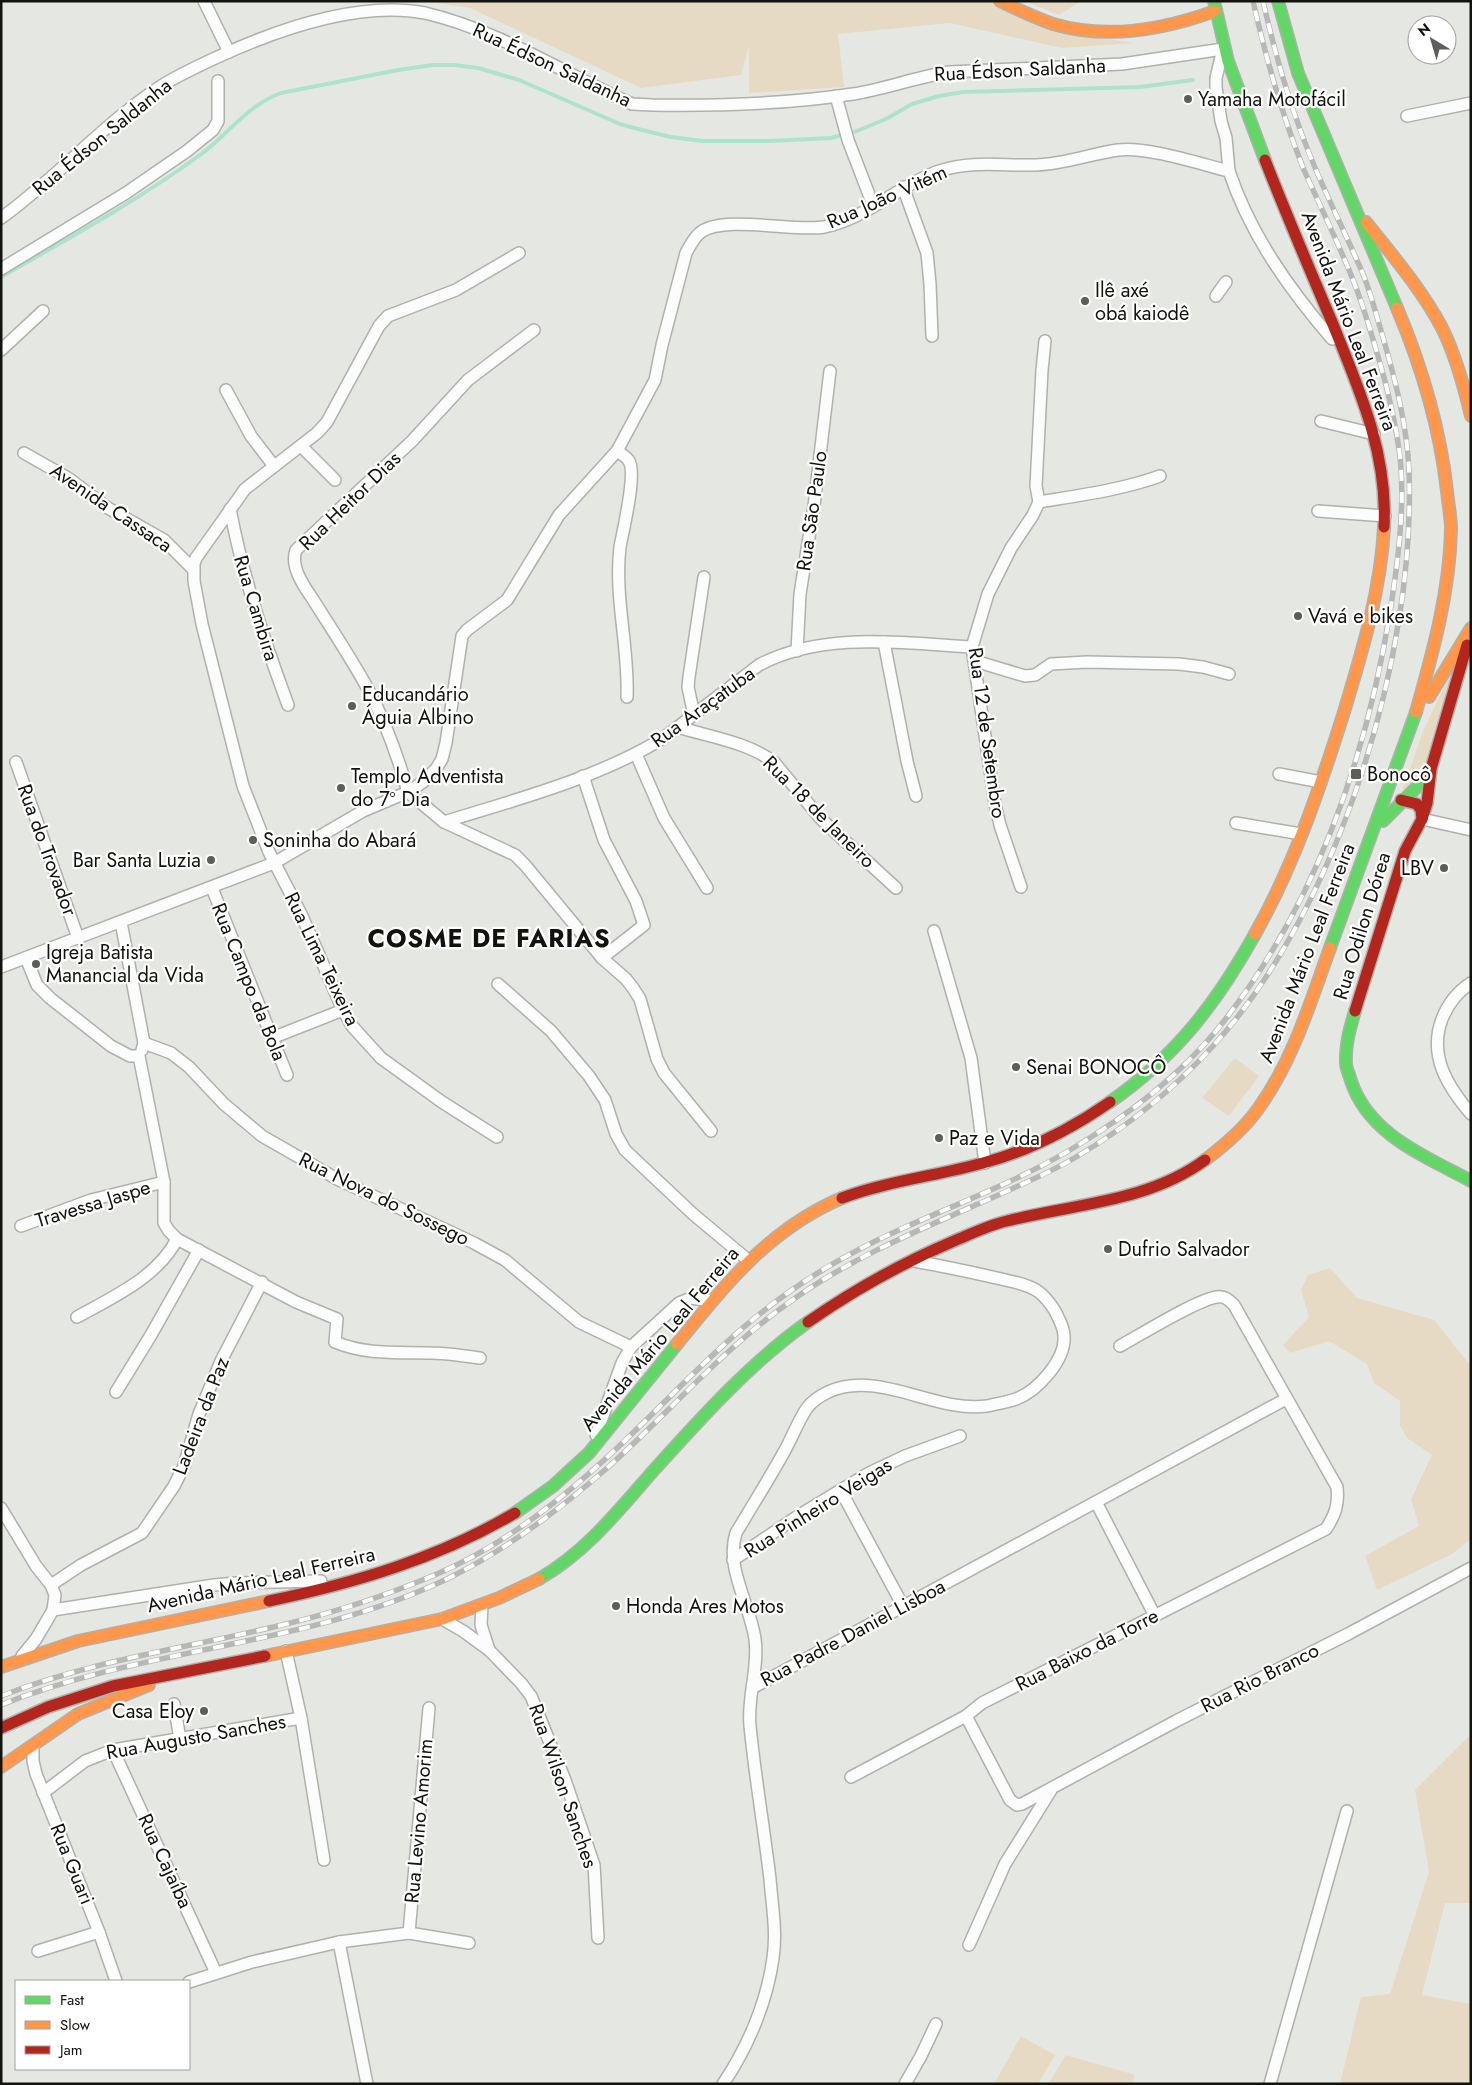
<svg xmlns="http://www.w3.org/2000/svg" width="1472" height="2085" font-family="Jost,sans-serif">
<rect width="100%" height="100%" fill="#e5e8e2"/>
<g fill="#e6dac5">
<path d="M 424,1 L 996,1 L 1062,32 L 1134,43 L 1062,48 L 950,23 L 838,34 L 844,87 L 749,93 L 749,46 L 741,75 L 641,88 L 470,8 Z"/>
<path d="M 1024,1 L 1081,1 L 1059,15 Z"/>
<path d="M 1452,670 L 1421,777 L 1401,794 L 1424,729 Z"/>
<path d="M 1235,1058 L 1259,1076 L 1229,1116 L 1202,1098 Z"/>
<path d="M 1330,1268 L 1357,1298 L 1434,1320 L 1471,1366 L 1471,1539 L 1452,1554 L 1377,1590 L 1365,1556 L 1419,1526 L 1411,1499 L 1432,1455 L 1407,1438 L 1400,1425 L 1400,1401 L 1374,1383 L 1367,1364 L 1329,1341 L 1290,1353 L 1283,1345 L 1309,1317 L 1301,1290 L 1308,1275 Z"/>
<path d="M 1471,1734 L 1471,1903 L 1445,1903 L 1422,1995 L 1471,2004 L 1471,2084 L 1340,2084 L 1361,1997 L 1390,1994 L 1429,1872 L 1415,1790 Z"/>
<path d="M 1021,2036 L 1055,2055 L 1038,2084 L 994,2084 Z"/>
<path d="M 1066,2055 L 1135,2075 L 1132,2084 L 1048,2084 Z"/>
</g>
<g fill="none" stroke-linecap="round" stroke-linejoin="round">
<path stroke="#aee2cf" stroke-width="4" d="M 1,277 C 69,238 137,201 200,155 C 229,134 246,106 281,93 L 398,70 L 433,65 L 454,65 L 478,68 L 519,80 L 620,124 L 642,130 L 671,137 L 702,141 L 769,141 L 831,138 L 857,131 L 888,118 L 912,104 L 939,96 L 963,92 L 1140,87 L 1193,80"/>
<g stroke="#afb1ad" stroke-width="14">
<g id="street">
<path d="M 204,1 L 229,52"/>
<path d="M 836,96 L 848,140 L 873,205"/>
<path d="M 1407,116 L 1471,103"/>
<path d="M 903,187 L 927,253 L 930,284 L 932,336"/>
<path d="M 1,218 C 57,178 103,124 161,86 C 177,76 194,68 211,60 C 273,31 356,0 425,13 C 498,30 563,73 632,104 L 652,105 C 718,106 787,104 853,94 C 886,89 916,77 949,72 L 1122,64 L 1223,49 L 1216,78 L 1216,87 L 1221,121 L 1226,138 L 1229,171"/>
<path d="M 1,269 L 126,193 L 187,151 L 213,130 L 218,121 L 218,81"/>
<path d="M 1216,296 L 1226,282"/>
<path d="M 1,350 L 43,311"/>
<path d="M 226,390 L 251,436 L 274,466"/>
<path d="M 1321,421 L 1374,434"/>
<path d="M 301,446 L 335,480"/>
<path d="M 617,451 C 621,454 627,457 629,461 C 637,474 623,530 620,547 C 614,597 629,647 627,697"/>
<path d="M 24,453 L 68,478 L 108,508 L 164,540 L 193,569"/>
<path d="M 1039,502 L 1036,486 L 1042,370 L 1045,341"/>
<path d="M 1039,502 C 1081,495 1121,490 1160,476"/>
<path d="M 230,509 C 243,577 264,640 288,705"/>
<path d="M 1318,511 L 1385,516"/>
<path d="M 884,642 L 907,761 L 916,796"/>
<path d="M 797,651 L 800,594 L 814,506 L 830,371"/>
<path d="M 975,661 L 1025,676 L 1035,675 L 1051,664 L 1087,662 L 1179,664 L 1203,667 L 1229,674"/>
<path d="M 694,715 L 688,687 L 689,677 L 704,577"/>
<path d="M 678,727 C 710,737 747,742 774,762 L 821,819 L 896,888"/>
<path d="M 636,754 L 664,818 L 707,888"/>
<path d="M 16,762 L 78,938"/>
<path d="M 1279,774 L 1321,782"/>
<path d="M 583,776 L 604,840 L 636,901 L 644,925 L 602,958"/>
<path d="M 408,792 C 398,757 385,721 368,689 C 351,658 331,628 312,598 C 303,585 290,566 296,550 L 412,441 L 468,380 L 534,330"/>
<path d="M 408,792 L 444,822 L 515,855 L 525,865 L 602,958 L 626,979 L 633,988 L 640,999 L 657,1059 L 664,1073 L 711,1131"/>
<path d="M 1422,819 L 1471,830"/>
<path d="M 444,822 C 518,799 595,779 662,739 L 759,665 C 823,631 902,643 972,647"/>
<path d="M 1236,823 L 1301,834"/>
<path d="M 1021,887 L 1000,825 L 995,804 L 972,647 L 988,594 L 1011,548 L 1033,515 L 1039,502"/>
<path d="M 212,888 L 287,1075"/>
<path d="M 121,922 L 144,1043 L 142,1050"/>
<path d="M 934,931 L 971,1058 L 985,1163"/>
<path d="M 26,958 L 37,985 L 50,998 L 111,1046 L 130,1056 L 139,1056 L 164,1182 L 164,1223 L 169,1231 L 177,1239 L 296,1302 L 337,1319 L 335,1342 C 366,1355 397,1352 430,1353 C 447,1353 463,1356 480,1358"/>
<path d="M 1,967 L 274,863 L 363,811 L 408,792 L 423,782 L 436,769 L 442,759 L 446,743 L 462,636 L 467,630 L 507,600 L 559,515 L 617,451 L 655,380 L 662,345 L 686,253 C 690,246 694,237 701,232 C 725,215 794,232 824,227 C 866,219 899,185 939,171 C 972,160 1003,166 1036,165 C 1065,164 1090,154 1118,150 C 1146,146 1200,164 1229,171 C 1250,234 1289,289 1332,339"/>
<path d="M 1471,983 C 1457,992 1448,1004 1442,1019 C 1428,1056 1448,1087 1471,1114"/>
<path d="M 498,984 L 551,1031 L 589,1076 L 605,1100 L 616,1134 L 625,1150 L 693,1214 L 748,1260"/>
<path d="M 272,1038 L 343,1010"/>
<path d="M 144,1043 L 171,1053 L 189,1067 L 224,1104 L 262,1136 L 337,1179 L 474,1243 L 505,1260 L 579,1322 L 631,1347"/>
<path d="M 497,1137 L 442,1102 L 381,1058 L 352,1026 L 343,1010 L 302,916 L 269,852 L 243,786 L 202,624 L 194,581 L 194,564 L 196,558 L 245,489 L 317,433 L 327,422 L 379,326 L 388,316 L 456,290 L 519,253"/>
<path d="M 21,1226 L 91,1200 L 164,1182"/>
<path d="M 77,1317 C 113,1297 158,1277 177,1239"/>
<path d="M 116,1392 L 151,1335 L 199,1250"/>
<path d="M 596,1435 L 622,1363 L 631,1347 L 679,1303 L 691,1298 L 711,1301"/>
<path d="M 841,1491 L 903,1606"/>
<path d="M 1096,1502 L 1155,1616"/>
<path d="M 1,1508 L 36,1566 L 51,1585 L 55,1595 L 53,1610 L 36,1639 L 22,1656"/>
<path d="M 733,1560 L 798,1516 L 869,1473 L 905,1456 L 960,1436"/>
<path d="M 51,1585 L 81,1565 L 142,1533 L 174,1486 L 184,1466 L 199,1414 L 221,1361 L 262,1282"/>
<path d="M 482,1605 L 481,1625 L 489,1650"/>
<path d="M 53,1610 L 214,1585 L 236,1583 L 321,1581"/>
<path d="M 442,1619 L 463,1631 L 489,1650 L 521,1683 L 531,1696 L 565,1780 L 594,1865 L 598,1938"/>
<path d="M 286,1651 L 301,1718 L 324,1860"/>
<path d="M 754,1687 L 1286,1399"/>
<path d="M 174,1704 L 180,1739"/>
<path d="M 966,1716 L 1010,1800 L 1017,1805 L 1022,1804 L 1176,1721 L 1348,1634 L 1471,1568"/>
<path d="M 33,1746 L 33,1761 L 36,1774 L 99,1932 L 116,1981"/>
<path d="M 113,1750 L 216,1973"/>
<path d="M 851,1777 L 966,1716 L 982,1703 L 1326,1529 C 1335,1515 1339,1505 1337,1487 L 1234,1305 C 1229,1300 1225,1296 1217,1297 C 1198,1299 1140,1335 1120,1346"/>
<path d="M 43,1793 L 85,1761 L 113,1750 L 301,1718"/>
<path d="M 409,1933 L 429,1708"/>
<path d="M 339,1942 L 367,2084"/>
<path d="M 969,1945 L 1005,1864 L 1051,1790"/>
<path d="M 38,1951 L 99,1932"/>
<path d="M 189,1982 L 252,1962 L 339,1942 L 409,1933 L 469,1943"/>
<path d="M 723,2084 C 748,2047 767,2002 773,1958 C 777,1932 772,1905 770,1879 C 764,1828 755,1777 750,1726 C 747,1697 759,1668 755,1639 C 750,1604 725,1568 736,1533 C 752,1506 769,1479 784,1452 C 792,1438 798,1421 807,1408 C 812,1401 820,1396 828,1392 C 879,1369 934,1413 987,1406 C 996,1404 1008,1402 1016,1399 C 1038,1391 1066,1359 1064,1336 C 1064,1327 1059,1319 1055,1311 C 1043,1292 1035,1287 1014,1282 C 980,1274 947,1267 914,1261"/>
<path d="M 905,2084 L 921,2056 L 936,2024"/>
<path d="M 1270,2084 L 1347,1811"/>
</g>
</g>
<g stroke="#afb1ad" stroke-width="14">
<g id="fast">
<path d="M 1214,1 L 1228,61 L 1265,160"/>
<path d="M 1278,1 L 1298,73 L 1397,308"/>
<path d="M 1383,821 L 1421,783 L 1431,769"/>
<path d="M 1330,948 L 1416,712"/>
<path d="M 1355,1011 C 1350,1028 1345,1045 1346,1063 C 1346,1069 1350,1076 1351,1081 C 1369,1135 1425,1156 1471,1181"/>
<path d="M 1110,1102 C 1176,1056 1216,1004 1255,934"/>
<path d="M 515,1513 L 553,1486 L 589,1453 L 677,1344"/>
<path d="M 539,1579 C 586,1552 619,1510 654,1470 C 700,1419 751,1362 808,1322"/>
</g>
</g>
<g stroke="#afb1ad" stroke-width="14">
<g id="slow">
<path d="M 1000,1 C 1017,9 1035,18 1053,24 C 1107,40 1163,30 1215,11"/>
<path d="M 1366,222 C 1393,256 1422,290 1442,328 C 1456,356 1464,386 1471,416"/>
<path d="M 1397,308 C 1422,367 1440,428 1447,491 C 1448,503 1451,516 1451,529 C 1450,591 1433,652 1416,712"/>
<path d="M 1429,697 L 1471,628"/>
<path d="M 1255,934 C 1294,865 1320,788 1344,712 C 1362,652 1381,590 1384,527"/>
<path d="M 1205,1160 C 1225,1145 1244,1129 1258,1109 C 1293,1061 1310,1003 1330,948"/>
<path d="M 677,1344 C 725,1285 769,1229 842,1198"/>
<path d="M 265,1656 L 442,1619 L 499,1598 L 539,1579"/>
<path d="M 1,1667 L 78,1641 L 269,1601"/>
<path d="M 1,1767 L 78,1714 L 149,1685"/>
</g>
</g>
<g stroke="#afb1ad" stroke-width="14">
<g id="jam">
<path d="M 1265,160 C 1286,214 1309,268 1332,322 C 1359,389 1388,453 1384,527"/>
<path d="M 1401,800 L 1417,804 L 1421,810 L 1422,819"/>
<path d="M 1355,1011 L 1405,851 L 1422,819 L 1427,803 L 1431,769 L 1467,645"/>
<path d="M 842,1198 C 888,1181 936,1176 983,1163 C 1029,1151 1071,1129 1110,1102"/>
<path d="M 808,1322 C 854,1290 902,1263 954,1241 C 971,1234 989,1225 1007,1221 C 1074,1204 1148,1202 1205,1160"/>
<path d="M 269,1601 C 355,1583 439,1558 515,1513"/>
<path d="M 1,1728 L 48,1707 L 113,1686 L 265,1656"/>
</g>
</g>
<use href="#street" stroke="#fbfcfb" stroke-width="11"/>
<use href="#fast" stroke="#63d668" stroke-width="11"/>
<use href="#slow" stroke="#ff974d" stroke-width="11"/>
<use href="#jam" stroke="#b3261e" stroke-width="11"/>
<g stroke="#b6b7b6" stroke-width="5.5">
<g id="rail">
<path d="M 1,1696 C 88,1662 179,1649 269,1628 C 327,1615 383,1597 437,1574 C 497,1548 555,1505 603,1461 C 665,1405 720,1340 789,1292 C 823,1268 861,1247 899,1230 C 956,1204 1016,1182 1070,1150 C 1124,1118 1175,1080 1216,1031 C 1314,911 1367,758 1391,606 C 1398,560 1404,514 1401,468 C 1399,439 1392,409 1385,381 C 1376,349 1367,316 1355,285 C 1340,246 1321,208 1304,170 C 1282,115 1266,59 1253,1"/>
<path d="M 1,1705 C 146,1646 309,1647 451,1577 C 507,1549 559,1510 606,1469 C 669,1413 724,1347 794,1299 C 853,1257 919,1230 985,1201 C 1015,1187 1048,1174 1076,1157 C 1127,1127 1173,1090 1213,1046 C 1339,908 1416,655 1409,471 C 1407,424 1395,379 1382,334 C 1376,314 1371,294 1363,274 C 1348,239 1331,205 1316,170 C 1293,116 1276,59 1263,1"/>
</g>
</g>
<use href="#rail" stroke="#fff" stroke-width="4" stroke-dasharray="11" stroke-linecap="butt"/>
</g>
<g fill="#5c5e59" stroke="#fff" stroke-width="2">
<circle cx="1188" cy="99" r="5"/>
<circle cx="1085" cy="301" r="5"/>
<circle cx="1298" cy="616" r="5"/>
<circle cx="352" cy="706" r="5"/>
<rect x="1350" y="768" width="12" height="12" rx="2.5"/>
<circle cx="341" cy="788" r="5"/>
<circle cx="253" cy="840" r="5"/>
<circle cx="211" cy="860" r="5"/>
<circle cx="1444" cy="868" r="5"/>
<circle cx="36" cy="964" r="5"/>
<circle cx="1016" cy="1067" r="5"/>
<circle cx="939" cy="1138" r="5"/>
<circle cx="1108" cy="1249" r="5"/>
<circle cx="616" cy="1606" r="5"/>
<circle cx="204" cy="1711" r="5"/>
</g>
<g text-anchor="middle" dominant-baseline="central" stroke-width="4.5" stroke-linejoin="round" paint-order="stroke">
<g font-size="20" fill="#12130f" stroke="#fff">
<text transform="translate(552 65) rotate(25)">Rua Édson Saldanha</text>
<text transform="translate(1020 70) rotate(-3)">Rua Édson Saldanha</text>
<text transform="translate(102 137) rotate(-39)">Rua Édson Saldanha</text>
<text transform="translate(887 197) rotate(-24)">Rua João Vitém</text>
<text transform="translate(1349 321) rotate(69)">Avenida Mário Leal Ferreira</text>
<text transform="translate(350 501) rotate(-44)">Rua Heitor Dias</text>
<text transform="translate(111 508) rotate(34)">Avenida Cassaca</text>
<text transform="translate(812 511) rotate(-82)">Rua São Paulo</text>
<text transform="translate(256 608) rotate(73)">Rua Cambira</text>
<text transform="translate(703 707) rotate(-36)">Rua Araçatuba</text>
<text transform="translate(987 733) rotate(82)">Rua 12 de Setembro</text>
<text transform="translate(819 812) rotate(45)">Rua 18 de Janeiro</text>
<text transform="translate(47 850) rotate(70)">Rua do Trovador</text>
<text transform="translate(1362 926) rotate(-73)">Rua Odilon Dórea</text>
<text transform="translate(1307 953) rotate(-69)">Avenida Mário Leal Ferreira</text>
<text transform="translate(322 959) rotate(64)">Rua Lima Teixeira</text>
<text transform="translate(249 982) rotate(68)">Rua Campo da Bola</text>
<text transform="translate(384 1199) rotate(26)">Rua Nova do Sossego</text>
<text transform="translate(93 1204) rotate(-17)">Travessa Jaspe</text>
<text transform="translate(660 1339) rotate(-50)">Avenida Mário Leal Ferreira</text>
<text transform="translate(201 1416) rotate(-69)">Ladeira da Paz</text>
<text transform="translate(818 1508) rotate(-32)">Rua Pinheiro Veigas</text>
<text transform="translate(261 1580) rotate(-13)">Avenida Mário Leal Ferreira</text>
<text transform="translate(853 1633) rotate(-28)">Rua Padre Daniel Lisboa</text>
<text transform="translate(1087 1650) rotate(-27)">Rua Baixo da Torre</text>
<text transform="translate(1260 1678) rotate(-27)">Rua Rio Branco</text>
<text transform="translate(196 1737) rotate(-10)">Rua Augusto Sanches</text>
<text transform="translate(563 1786) rotate(71)">Rua Wilson Sanches</text>
<text transform="translate(419 1821) rotate(-85)">Rua Levino Amorim</text>
<text transform="translate(165 1861) rotate(65)">Rua Cajaíba</text>
<text transform="translate(72 1864) rotate(68)">Rua Guari</text>
</g>
<g font-size="20" fill="#12130f" stroke="#fff" text-anchor="start">
<text x="1198" y="99">Yamaha Motofácil</text>
<text x="1095" y="290">Ilê axé<tspan x="1095" dy="23">obá kaiodê</tspan></text>
<text x="1308" y="616">Vavá e bikes</text>
<text x="362" y="694">Educandário<tspan x="362" dy="23">Águia Albino</tspan></text>
<text x="1367" y="774">Bonocô</text>
<text x="351" y="776">Templo Adventista<tspan x="351" dy="23">do 7º Dia</tspan></text>
<text x="263" y="840">Soninha do Abará</text>
<text x="201" y="860" text-anchor="end">Bar Santa Luzia</text>
<text x="1434" y="868" text-anchor="end">LBV</text>
<text x="46" y="952">Igreja Batista<tspan x="46" dy="23">Manancial da Vida</tspan></text>
<text x="1026" y="1067">Senai BONOCÔ</text>
<text x="949" y="1138">Paz e Vida</text>
<text x="1118" y="1249">Dufrio Salvador</text>
<text x="626" y="1606">Honda Ares Motos</text>
<text x="194" y="1711" text-anchor="end">Casa Eloy</text>
</g>
<g font-size="25" font-weight="bold" letter-spacing="1" fill="#12130f" stroke="#fff">
<text x="489" y="938">COSME DE FARIAS</text>
</g>
</g>
<rect width="1472" height="2085" fill="none" stroke="#12130f" stroke-width="5"/>
<rect x="15" y="1980" width="175" height="90" fill="#ffffff" stroke="#a0a19f"/>
<rect x="25" y="1996" width="25" height="8" fill="#63d668" stroke="#a0a19f"/>
<text x="60" y="2005" font-size="15" fill="#12130f">Fast</text>
<rect x="25" y="2021" width="25" height="8" fill="#ff974d" stroke="#a0a19f"/>
<text x="60" y="2030" font-size="15" fill="#12130f">Slow</text>
<rect x="25" y="2046" width="25" height="8" fill="#b3261e" stroke="#a0a19f"/>
<text x="60" y="2055" font-size="15" fill="#12130f">Jam</text>
<g transform="translate(1432 40) rotate(322)"><circle r="24" fill="#ffffff" stroke="#a0a19f"/>
<path d="M0-4L9 19L0 12L-9 19Z" fill="#5c5e59"/>
<text y="-8" font-size="14" font-weight="bold" text-anchor="middle" fill="#12130f">N</text>
</g>
</svg>
